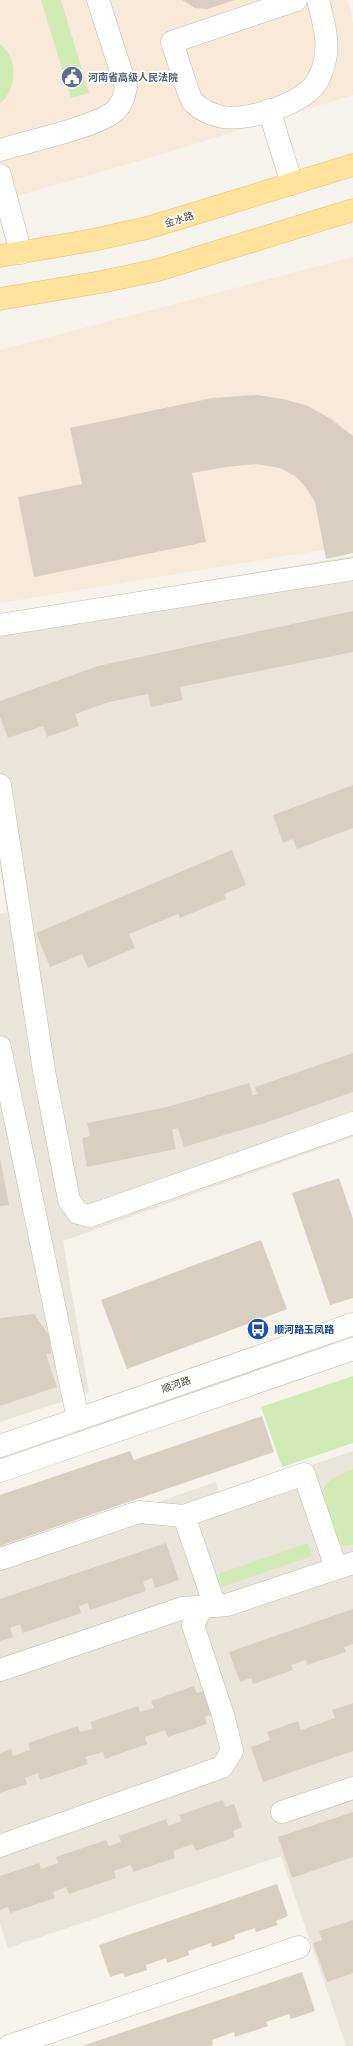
<svg xmlns="http://www.w3.org/2000/svg" width="353" height="2046" font-family="'Golos Text','Noto Sans SC',sans-serif">
<rect width="100%" height="100%" fill="#f6f3ec"/>
<g fill="#eae5da">
<path d="M 353,556 L 353,1137 L 63,1241 L 89,1393 L 0,1422 L 0,914 L 7,912 L 0,866 L 0,615 Z"/>
<path d="M 353,1451 L 353,2046 L 346,2046 L 281,1856 L 8,1948 L 0,1924 L 0,1556 L 216,1482 L 221,1496 Z"/>
</g>
<g fill="#f7ead8">
<path d="M 0,0 L 348,0 L 353,24 L 353,95 L 166,153 L 0,201 Z"/>
<path d="M 353,257 L 353,545 L 0,603 L 0,350 Z"/>
</g>
<g fill="#d2eab5">
<path d="M 41,0 L 61,0 L 89,93 L 71,98 Z"/>
<path d="M 0,44 C 19,59 17,88 0,104 Z"/>
<path d="M 353,1376 L 353,1443 L 282,1467 L 261,1407 Z"/>
<path d="M 353,1469 L 353,1545 L 342,1546 L 338,1541 L 322,1493 C 328,1477 338,1476 353,1469 Z"/>
<path d="M 308,1543 L 312,1556 L 222,1587 L 218,1574 Z"/>
</g>
<g fill="#d8cfc1">
<path d="M 182,0 L 235,0 L 207,9 L 195,8 Z"/>
<path d="M 257,395 L 283,399 L 308,406 L 331,419 L 353,436 L 353,553 L 326,559 L 315,502 L 304,485 L 295,476 L 280,468 L 256,464 L 226,467 L 192,473 L 206,542 L 34,577 L 18,497 L 82,484 L 70,428 L 212,398 Z"/>
<path d="M 353,611 L 353,652 L 180,687 L 183,700 L 151,707 L 148,694 L 109,702 L 75,714 L 79,726 L 47,737 L 43,726 L 8,738 L 0,717 L 0,701 L 98,666 Z"/>
<path d="M 353,785 L 353,828 L 297,849 L 293,839 L 283,843 L 273,815 Z"/>
<path d="M 232,850 L 246,885 L 224,894 L 226,899 L 180,918 L 178,914 L 129,934 L 135,948 L 88,968 L 82,954 L 50,967 L 36,933 Z"/>
<path d="M 353,1053 L 353,1092 L 265,1123 L 184,1147 L 178,1128 L 172,1129 L 176,1149 L 87,1167 L 82,1138 L 90,1136 L 87,1123 L 167,1107 L 249,1083 L 253,1096 L 257,1094 L 255,1087 Z"/>
<path d="M 0,1158 L 9,1205 L 0,1206 Z"/>
<path d="M 339,1178 L 353,1219 L 353,1298 L 330,1305 L 292,1193 Z"/>
<path d="M 261,1240 L 287,1309 L 127,1369 L 101,1300 Z"/>
<path d="M 34,1314 L 49,1335 L 51,1354 L 46,1354 L 57,1387 L 0,1406 L 0,1318 Z"/>
<path d="M 262,1416 L 274,1452 L 0,1546 L 0,1495 L 130,1451 L 134,1460 Z"/>
<path d="M 166,1543 L 179,1580 L 155,1588 L 152,1578 L 143,1582 L 146,1591 L 90,1610 L 88,1603 L 79,1606 L 81,1613 L 23,1633 L 20,1624 L 10,1628 L 13,1637 L 0,1641 L 0,1599 Z"/>
<path d="M 353,1609 L 353,1644 L 344,1647 L 346,1652 L 307,1665 L 306,1660 L 291,1665 L 293,1670 L 253,1684 L 251,1678 L 240,1682 L 229,1652 Z"/>
<path d="M 194,1686 L 197,1693 L 206,1690 L 214,1714 L 205,1717 L 207,1724 L 168,1737 L 165,1730 L 145,1737 L 147,1744 L 105,1759 L 103,1752 L 85,1757 L 88,1764 L 40,1780 L 38,1773 L 25,1778 L 27,1784 L 0,1793 L 0,1753 L 11,1749 L 13,1756 L 30,1750 L 28,1743 L 78,1726 L 80,1732 L 93,1729 L 90,1722 L 138,1706 L 140,1712 L 154,1708 L 151,1701 Z"/>
<path d="M 353,1703 L 353,1751 L 263,1782 L 251,1747 L 270,1740 L 267,1732 L 298,1721 L 301,1730 L 335,1718 L 332,1710 Z"/>
<path d="M 223,1800 L 225,1807 L 234,1804 L 242,1827 L 233,1831 L 235,1837 L 196,1851 L 193,1844 L 173,1851 L 175,1858 L 133,1872 L 131,1865 L 114,1871 L 116,1878 L 69,1894 L 66,1887 L 53,1892 L 55,1898 L 10,1913 L 8,1907 L 0,1910 L 0,1876 L 39,1863 L 41,1869 L 58,1863 L 56,1857 L 106,1840 L 109,1846 L 121,1842 L 119,1836 L 166,1819 L 168,1826 L 182,1821 L 179,1815 Z"/>
<path d="M 353,1812 L 353,1857 L 292,1878 L 278,1837 Z"/>
<path d="M 277,1884 L 288,1916 L 276,1921 L 278,1925 L 256,1932 L 255,1928 L 234,1935 L 235,1939 L 212,1947 L 211,1943 L 188,1951 L 189,1955 L 167,1963 L 166,1958 L 146,1965 L 147,1970 L 125,1977 L 123,1973 L 110,1977 L 99,1945 Z"/>
<path d="M 353,1920 L 353,1973 L 327,1982 L 313,1943 L 322,1940 L 319,1931 Z"/>
<path d="M 302,1972 L 315,2011 L 291,2019 L 289,2014 L 266,2022 L 268,2026 L 235,2037 L 234,2032 L 212,2040 L 213,2045 L 209,2046 L 82,2046 Z"/>
</g>
<g fill="none" stroke-linecap="round" stroke-linejoin="round">
<g stroke="#c2bbae" stroke-width="23">
<g id="minor">
<path d="M 296,0 L 172,42 C 176,52 188,96 193,102 C 201,110 212,115 223,117 C 248,121 305,104 318,80 C 333,51 325,28 318,0"/>
<path d="M 269,110 L 292,184"/>
<path d="M 0,150 C 26,142 100,126 116,110 C 123,103 124,96 126,87 L 98,0"/>
<path d="M 0,175 L 21,253"/>
<path d="M 0,625 L 353,569"/>
<path d="M 0,785 L 44,1071 L 69,1200 L 78,1213 L 89,1216 L 353,1123"/>
<path d="M 0,1047 L 78,1419"/>
<path d="M 0,1446 L 353,1324"/>
<path d="M 0,1471 L 353,1349"/>
<path d="M 0,1559 L 139,1512 L 184,1516"/>
<path d="M 215,1606 L 184,1516 L 304,1474 L 336,1568"/>
<path d="M 0,1670 L 183,1608 L 227,1605 L 353,1563"/>
<path d="M 282,1812 L 353,1788"/>
<path d="M 0,1846 L 222,1767 L 232,1751 L 223,1715 L 193,1625 L 202,1607"/>
<path d="M 9,2046 L 299,1947"/>
</g>
</g>
<g stroke="#e6c16a" stroke-width="23">
<g id="major">
<path d="M 0,256 L 93,240 L 147,228 L 353,165"/>
<path d="M 0,299 L 101,282 L 158,270 L 353,210"/>
</g>
</g>
<use href="#minor" stroke="#fff" stroke-width="22"/>
<use href="#major" stroke="#ffe39c" stroke-width="22"/>
</g>
<defs>
<g id="civic-disc" transform="scale(1.15)"><circle r="9.5" fill="#5c6f8a" stroke="#fff"/><path d="M-.6-6.5H3V-4.5H.6V-3L4-1V1h2V6H-6V1h2V-1L-.6-3ZM-1.2 2.5V6h2.4V2.5Z" fill="#fff"/></g>
<g id="bus-disc" transform="scale(1.15)"><circle r="9.5" fill="#1a4fb4" stroke="#fff"/><path d="M-5-6H5V4H4V6H2V4H-2V6H-4V4H-5ZM-3.5-4V0h7V-4ZM-3.5 1.2v1.5H-2V1.2ZM2 1.2v1.5H3.5V1.2Z" fill="#fff"/></g>
</defs>
<g fill-rule="evenodd">
<use href="#civic-disc" x="72" y="77"/>
<use href="#bus-disc" x="258" y="1329"/>
</g>
<g text-anchor="middle" dominant-baseline="central" stroke-width="3.5" stroke-linejoin="round" paint-order="stroke">
<g font-size="10" font-weight="bold" fill="#4e5e75" stroke="#fff" text-anchor="start">
<text x="88" y="77">河南省高级人民法院</text>
</g>
<g font-size="10" fill="#4b4439" stroke="#fff">
<text transform="translate(179 219) rotate(-17)">金水路</text>
<text transform="translate(176 1384) rotate(-19)">顺河路</text>
</g>
<g font-size="10" font-weight="bold" fill="#164399" stroke="#fff" text-anchor="start">
<text x="274" y="1329">顺河路玉凤路</text>
</g>
</g>
</svg>
